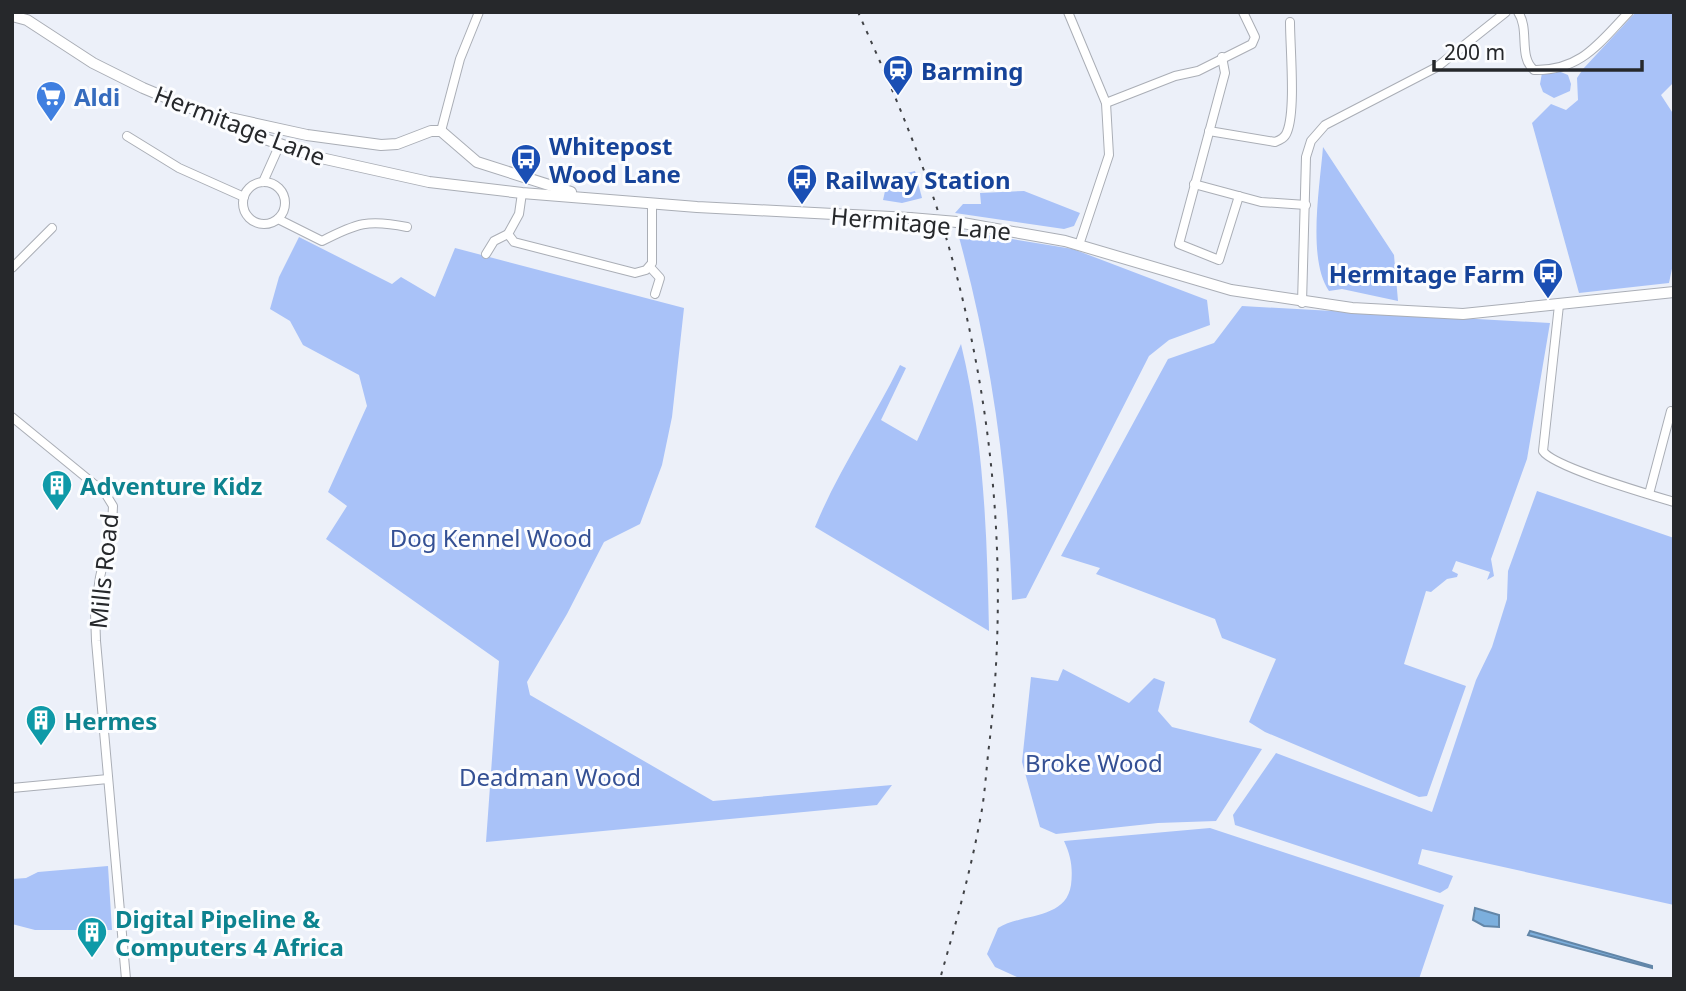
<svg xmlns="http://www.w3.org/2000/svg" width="1686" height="991" font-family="'Noto Sans',sans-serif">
<rect width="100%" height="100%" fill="#ecf0f9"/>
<g fill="#a9c2f8">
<path d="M 1636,12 L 1674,12 L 1674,82 L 1661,95 L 1674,115 L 1674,259 L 1669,283 L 1579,293 L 1532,123 L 1551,104 L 1566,110 L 1578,100 L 1577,78 L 1583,69 Z"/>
<path d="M 1556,70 L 1568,75 L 1571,84 L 1570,91 L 1554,98 L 1543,92 L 1540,84 L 1542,73 Z"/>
<path d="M 1323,147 L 1394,255 L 1398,301 L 1342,289 L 1329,291 C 1307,259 1320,186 1323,147 Z"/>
<path d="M 915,171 L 922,198 L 902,203 L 883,200 L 888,178 Z"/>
<path d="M 1024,191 L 1080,213 L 1074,226 L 1064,229 L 955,213 L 963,204 L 981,204 L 980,193 Z"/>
<path d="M 957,230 L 1073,249 L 1207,300 L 1210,325 L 1169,340 L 1149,356 L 1026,598 L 1012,600 C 1008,473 991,352 957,230 Z"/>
<path d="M 299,237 L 392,284 L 401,277 L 435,297 L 455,248 L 684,308 L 672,417 L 662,465 L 640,524 L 604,542 L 567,614 L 527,682 L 530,695 L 713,801 L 892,785 L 877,805 L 486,842 L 499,661 L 326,539 L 347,506 L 328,492 L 367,406 L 359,375 L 303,345 L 290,321 L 270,309 L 279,277 Z"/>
<path d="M 1242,306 L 1550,323 L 1527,459 L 1491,559 L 1494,576 L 1487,580 L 1490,572 L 1456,561 L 1452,571 L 1458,574 L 1457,577 L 1447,579 L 1431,592 L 1426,591 L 1404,664 L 1466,686 L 1427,796 L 1419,797 L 1265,732 L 1249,722 L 1276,659 L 1222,638 L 1215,619 L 1096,574 L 1100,568 L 1061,556 L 1168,359 L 1214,343 Z"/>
<path d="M 961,344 C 984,439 987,534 989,631 L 815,527 C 838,471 873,420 900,365 L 906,368 L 881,420 L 917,441 Z"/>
<path d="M 1537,491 L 1674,538 L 1674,905 L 1422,849 L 1418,864 L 1453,876 L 1448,888 L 1440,893 L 1235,825 L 1233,815 L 1276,753 L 1432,812 L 1476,680 L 1492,647 L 1507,599 L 1508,571 Z"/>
<path d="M 1063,669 L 1129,703 L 1154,678 L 1165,682 L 1158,711 L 1172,727 L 1262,749 L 1216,821 L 1158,823 L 1056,834 L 1040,827 L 1022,762 L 1031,677 L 1058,681 Z"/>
<path d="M 1210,828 L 1444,905 L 1419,979 L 1021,979 L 995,967 L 987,954 L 998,928 C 1022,913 1066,920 1071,885 C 1073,868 1071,856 1064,841 Z"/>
<path d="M 108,866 L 112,930 L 35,930 L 12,924 L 12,879 L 26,878 L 38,872 Z"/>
</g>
<g fill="#7cafdd" stroke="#6286a8" stroke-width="2">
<path d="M 1475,908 L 1499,915 L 1499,927 L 1484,926 L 1473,920 Z"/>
<path d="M 1530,931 L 1652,966 L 1652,968 L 1528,935 Z"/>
</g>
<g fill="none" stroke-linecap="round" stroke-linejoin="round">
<g stroke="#aaaeb6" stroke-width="10">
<g id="minor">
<path d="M 1068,12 L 1106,103 L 1109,155 L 1079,245"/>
<path d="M 1518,12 C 1530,29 1518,57 1534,70 C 1581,71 1599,43 1629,12"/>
<path d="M 1222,57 L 1225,73 L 1179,244 L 1219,260 L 1239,196"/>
<path d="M 1106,103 L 1175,76 L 1198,71 L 1252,44 L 1255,37 L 1243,12"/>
<path d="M 441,131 L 460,59 L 479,12"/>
<path d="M 1209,131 L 1275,142 C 1280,140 1285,138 1287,132 C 1296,110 1290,48 1290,22"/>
<path d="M 127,136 L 179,168 L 244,197"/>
<path d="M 263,182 L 280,144"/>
<circle cx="264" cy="203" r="21"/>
<path d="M 1194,184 L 1261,202 L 1306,205"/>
<path d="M 522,193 L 519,214 L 508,234 L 514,242 L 635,273 L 646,270 L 652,263 L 652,203"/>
<path d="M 278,219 L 322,241 C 357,223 368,219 407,227"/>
<path d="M 486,254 L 494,241 L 508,234"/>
<path d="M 650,267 L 660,278 L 655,294"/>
<path d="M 12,268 L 52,228"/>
<path d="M 1302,303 L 1306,157 L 1311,141 L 1325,125 L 1437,67 L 1506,12"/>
<path d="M 1559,305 L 1543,451 C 1553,467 1651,495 1674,502"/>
<path d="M 12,417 L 105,493 L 113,506 L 112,525 L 100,577 L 95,612 L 96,641 L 126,979"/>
<path d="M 1649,494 L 1671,411"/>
<path d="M 12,788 L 108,779"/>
</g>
</g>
<g stroke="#aaaeb6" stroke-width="12">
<g id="secondary">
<path d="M 12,16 L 27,20 L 93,63 L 143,88 L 265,139 L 321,158 L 429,182 L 522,193 L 697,207 L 910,218"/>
<path d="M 221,116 L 307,135 L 381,145 L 397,144 L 431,131 L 441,131 L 477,162 L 571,192"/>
<path d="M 957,222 L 1065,241 L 1231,290 L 1352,308 L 1463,314 L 1674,292"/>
</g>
</g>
<use href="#minor" stroke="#fff" stroke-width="8"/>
<use href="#secondary" stroke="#fff" stroke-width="10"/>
<path stroke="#404246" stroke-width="2" stroke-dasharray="3.5 7" stroke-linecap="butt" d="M 858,12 C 892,88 925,164 948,244 C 995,407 1009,578 989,746 C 986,771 985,796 980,820 C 970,874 955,926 940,979"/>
<g stroke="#aaaeb6" stroke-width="12" stroke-linecap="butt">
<path id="secondary-bridge" d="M 910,218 L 957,222"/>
</g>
<use href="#secondary-bridge" stroke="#fff" stroke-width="10"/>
</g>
<defs>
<g id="station-pin" transform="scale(1.575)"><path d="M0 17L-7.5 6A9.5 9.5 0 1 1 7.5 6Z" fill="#1a4fb4" stroke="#fcfdff"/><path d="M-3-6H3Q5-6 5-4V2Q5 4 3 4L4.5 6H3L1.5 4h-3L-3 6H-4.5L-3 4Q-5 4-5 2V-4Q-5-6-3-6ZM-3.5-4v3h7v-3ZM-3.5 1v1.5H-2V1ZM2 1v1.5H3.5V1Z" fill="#fff"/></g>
<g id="supermarket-pin" transform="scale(1.575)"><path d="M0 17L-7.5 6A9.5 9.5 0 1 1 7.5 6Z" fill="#3f7fe0" stroke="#fcfdff"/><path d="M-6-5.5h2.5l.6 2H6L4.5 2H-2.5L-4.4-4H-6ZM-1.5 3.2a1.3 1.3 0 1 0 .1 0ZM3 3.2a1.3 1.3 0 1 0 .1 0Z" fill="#fff"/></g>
<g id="bus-pin" transform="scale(1.575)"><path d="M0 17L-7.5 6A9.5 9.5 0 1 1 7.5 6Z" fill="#1a4fb4" stroke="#fcfdff"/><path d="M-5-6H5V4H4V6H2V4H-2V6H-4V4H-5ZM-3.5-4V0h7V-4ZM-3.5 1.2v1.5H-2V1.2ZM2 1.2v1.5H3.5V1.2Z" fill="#fff"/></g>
<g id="building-pin" transform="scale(1.575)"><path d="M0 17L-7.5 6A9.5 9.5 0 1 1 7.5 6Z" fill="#0f9aa8" stroke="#fcfdff"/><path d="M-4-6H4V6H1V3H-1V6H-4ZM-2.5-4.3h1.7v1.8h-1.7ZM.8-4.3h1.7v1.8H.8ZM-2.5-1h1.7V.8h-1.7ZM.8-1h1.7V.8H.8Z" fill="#fff"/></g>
</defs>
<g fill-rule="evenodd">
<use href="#station-pin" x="898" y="70"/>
<use href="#supermarket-pin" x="51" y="96"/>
<use href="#bus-pin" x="526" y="159"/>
<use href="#bus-pin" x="802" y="179"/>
<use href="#bus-pin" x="1548" y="273"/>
<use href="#building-pin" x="57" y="485"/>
<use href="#building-pin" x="41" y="720"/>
<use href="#building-pin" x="92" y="932"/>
</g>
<g text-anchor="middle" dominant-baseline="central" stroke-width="6" stroke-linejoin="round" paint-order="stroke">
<g font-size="24" font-weight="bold" fill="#164399" stroke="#fcfdff" text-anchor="start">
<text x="921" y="70">Barming</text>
<text x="549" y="145">Whitepost<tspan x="549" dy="28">Wood Lane</tspan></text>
<text x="825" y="179">Railway Station</text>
<text x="1525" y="273" text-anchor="end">Hermitage Farm</text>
</g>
<g font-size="24" font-weight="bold" fill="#366cbe" stroke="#fcfdff" text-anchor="start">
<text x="74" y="96">Aldi</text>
</g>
<g font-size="24" fill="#26282b" stroke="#fcfdff">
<text transform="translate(240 125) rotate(21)">Hermitage Lane</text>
<text transform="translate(921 223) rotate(5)">Hermitage Lane</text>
<text transform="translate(103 571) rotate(-84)">Mills Road</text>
</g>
<g font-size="24" font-weight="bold" fill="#0d838f" stroke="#fcfdff" text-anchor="start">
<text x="80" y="485">Adventure Kidz</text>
<text x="64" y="720">Hermes</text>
<text x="115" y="918">Digital Pipeline &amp;<tspan x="115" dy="28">Computers 4 Africa</tspan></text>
</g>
<g font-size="24" fill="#345094" stroke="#fcfdff">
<text x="491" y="537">Dog Kennel Wood</text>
<text x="1094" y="762">Broke Wood</text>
<text x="550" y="776">Deadman Wood</text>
</g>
</g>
<rect width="1686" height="991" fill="none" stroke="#26282b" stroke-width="28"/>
<path d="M1434 60v10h208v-10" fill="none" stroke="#26282b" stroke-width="3.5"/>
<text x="1444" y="60" font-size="21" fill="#26282b" stroke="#fcfdff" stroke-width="5" paint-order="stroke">200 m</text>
</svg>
